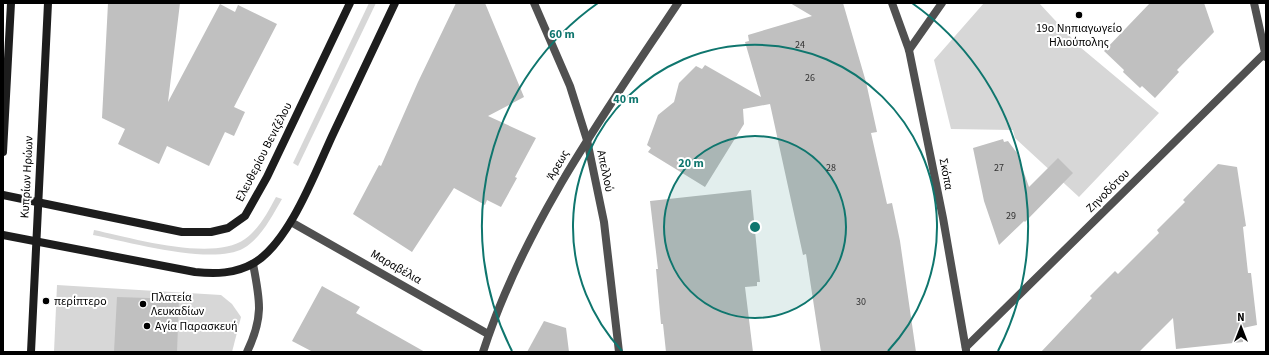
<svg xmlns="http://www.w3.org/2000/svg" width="1269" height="355" font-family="'Source Sans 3',sans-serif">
<rect width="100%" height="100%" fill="#fff"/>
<g fill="#d7d7d7">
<path d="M 369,3 L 376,3 L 298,166 L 293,163 Z"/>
<path d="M 984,3 L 1039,3 L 1080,47 L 1159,113 L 1079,197 L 1015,138 L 1013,130 L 951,129 L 934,60 Z"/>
<path d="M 276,197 L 282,199 C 272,216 262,237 244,248 C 213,266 129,242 93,235 L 94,230 C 132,238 213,262 245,239 C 259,229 268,212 276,197 Z"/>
<path d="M 57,285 L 221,295 L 232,304 L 241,317 L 232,352 L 54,352 Z"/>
</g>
<g fill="#c0c0c0">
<path d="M 108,3 L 180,3 L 168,102 L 220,4 L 235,12 L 238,5 L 277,24 L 234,107 L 245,112 L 234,136 L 225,132 L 209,166 L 167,146 L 159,164 L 118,144 L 125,129 L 102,118 Z"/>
<path d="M 456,3 L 485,3 L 524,97 L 488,116 L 536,138 L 515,177 L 517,178 L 501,207 L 487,200 L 485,205 L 454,188 L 412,252 L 353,214 L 379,165 L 381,166 L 418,82 Z"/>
<path d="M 790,3 L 843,3 L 866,82 L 877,132 L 871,133 L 887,204 L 892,203 L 900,241 L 916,352 L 821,352 L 806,254 L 803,255 L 770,104 L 743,109 L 744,124 L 705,187 L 648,152 L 651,148 L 647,145 L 658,115 L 674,102 L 679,83 L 696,66 L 702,69 L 705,65 L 761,97 L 745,42 L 749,41 L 748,35 L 812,16 Z"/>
<path d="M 1150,3 L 1204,3 L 1214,32 L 1177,70 L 1179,72 L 1155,98 L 1142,86 L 1140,88 L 1123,72 L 1124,70 L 1104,51 Z"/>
<path d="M 1003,139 L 1004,142 L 1008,141 L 1017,153 L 1029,187 L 1058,158 L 1073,173 L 1025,222 L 1024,221 L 999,245 L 984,201 L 973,148 Z"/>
<path d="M 1218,164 L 1237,167 L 1246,226 L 1243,227 L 1248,273 L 1251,273 L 1257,325 L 1243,328 L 1243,342 L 1176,349 L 1173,318 L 1139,352 L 1041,352 L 1092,298 L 1090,296 L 1115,271 L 1118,274 L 1159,233 L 1157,230 L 1185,202 L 1183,200 Z"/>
<path d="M 751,190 L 760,282 L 757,282 L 757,286 L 745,287 L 753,352 L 666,352 L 663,324 L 661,324 L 656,269 L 658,269 L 650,201 Z"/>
<path d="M 322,286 L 360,307 L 356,313 L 425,352 L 313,352 L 292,341 Z"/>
<path d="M 117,297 L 179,299 L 177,352 L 114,352 Z"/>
<path d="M 544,321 L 566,328 L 569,352 L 527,352 Z"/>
</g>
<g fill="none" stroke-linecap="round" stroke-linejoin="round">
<g stroke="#505050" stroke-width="8">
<path d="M 534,3 L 570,86 L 587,140 L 604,222 L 619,352"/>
<path d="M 892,3 L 909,50 L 943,218 L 966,350"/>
<path d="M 1254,3 L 1266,57"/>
<path d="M 909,50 L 942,3"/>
<path d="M 291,222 L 488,334"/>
<path d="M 966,347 L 1266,52"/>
<path d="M 247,352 C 264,317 260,300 253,264"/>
<path d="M 483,352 C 524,225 604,114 678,3"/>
</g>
<g stroke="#1d1d1d" stroke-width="8">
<path d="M 3,152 L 11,3"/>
<path d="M 3,195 L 182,232 L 211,232 L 228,228 L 245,216 L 267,177 L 350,3"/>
<path d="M 3,235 L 195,272 C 215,274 235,274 254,263 C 290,242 316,170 334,132 C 354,89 375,46 395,3"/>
<path d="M 31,352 L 48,3"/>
</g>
</g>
<circle cx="755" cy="227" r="91" fill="#0f766e" fill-opacity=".12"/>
<g fill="none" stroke="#0f766e" stroke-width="2">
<circle cx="755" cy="227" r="91"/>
<path d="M622 351A182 182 0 1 1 888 351"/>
<path d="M512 351A273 273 0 0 1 598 3M912 3A273 273 0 0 1 998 351"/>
</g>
<g fill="#000" stroke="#fff" stroke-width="1.5">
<circle cx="1079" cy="15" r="4"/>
<circle cx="46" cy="301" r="4"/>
<circle cx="143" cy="304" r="4"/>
<circle cx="147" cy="326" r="4"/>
</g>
<g text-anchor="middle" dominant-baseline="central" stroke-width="4" stroke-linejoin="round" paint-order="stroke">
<g font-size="10" fill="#303030">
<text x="800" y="45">24</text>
<text x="810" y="78">26</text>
<text x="831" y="168">28</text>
<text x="999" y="168">27</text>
<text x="1011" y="216">29</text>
<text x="861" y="302">30</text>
</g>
<g font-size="12" fill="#000" stroke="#fff" text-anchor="start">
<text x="1079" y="28" text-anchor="middle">19ο Νηπιαγωγείο<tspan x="1079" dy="14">Ηλιούπολης</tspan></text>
<text x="151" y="297">Πλατεία<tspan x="151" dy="14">Λευκαδίων</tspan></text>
<text x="54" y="301">περίπτερο</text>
<text x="155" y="326">Αγία Παρασκευή</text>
</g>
<g font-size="12" fill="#000" stroke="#fff">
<text transform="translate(264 152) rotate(-63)">Ελευθερίου Βενιζέλου</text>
<text transform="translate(558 165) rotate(-60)">Άρεως</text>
<text transform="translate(605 171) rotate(78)">Απελλού</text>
<text transform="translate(946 174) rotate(79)">Σκόπα</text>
<text transform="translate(27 177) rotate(-87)">Κυπρίων Ηρώων</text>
<text transform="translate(1108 191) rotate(-45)">Ζηνοδότου</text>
<text transform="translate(396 267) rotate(30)">Μαραβέλια</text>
</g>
</g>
<circle cx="755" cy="227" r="6" fill="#0f766e" stroke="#fff" stroke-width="2"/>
<g font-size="12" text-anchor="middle" font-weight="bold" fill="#0f766e" stroke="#fff" stroke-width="4" stroke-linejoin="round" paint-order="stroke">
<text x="562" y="38">60 m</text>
<text x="626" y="103">40 m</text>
<text x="691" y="167">20 m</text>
</g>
<rect width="1269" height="355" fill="none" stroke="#000000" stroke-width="8"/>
<g transform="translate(1241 327)" stroke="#ffffff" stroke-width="3" paint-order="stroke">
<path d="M0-3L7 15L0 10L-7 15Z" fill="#000000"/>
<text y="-6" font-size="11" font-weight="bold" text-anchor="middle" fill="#000000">N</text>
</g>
</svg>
